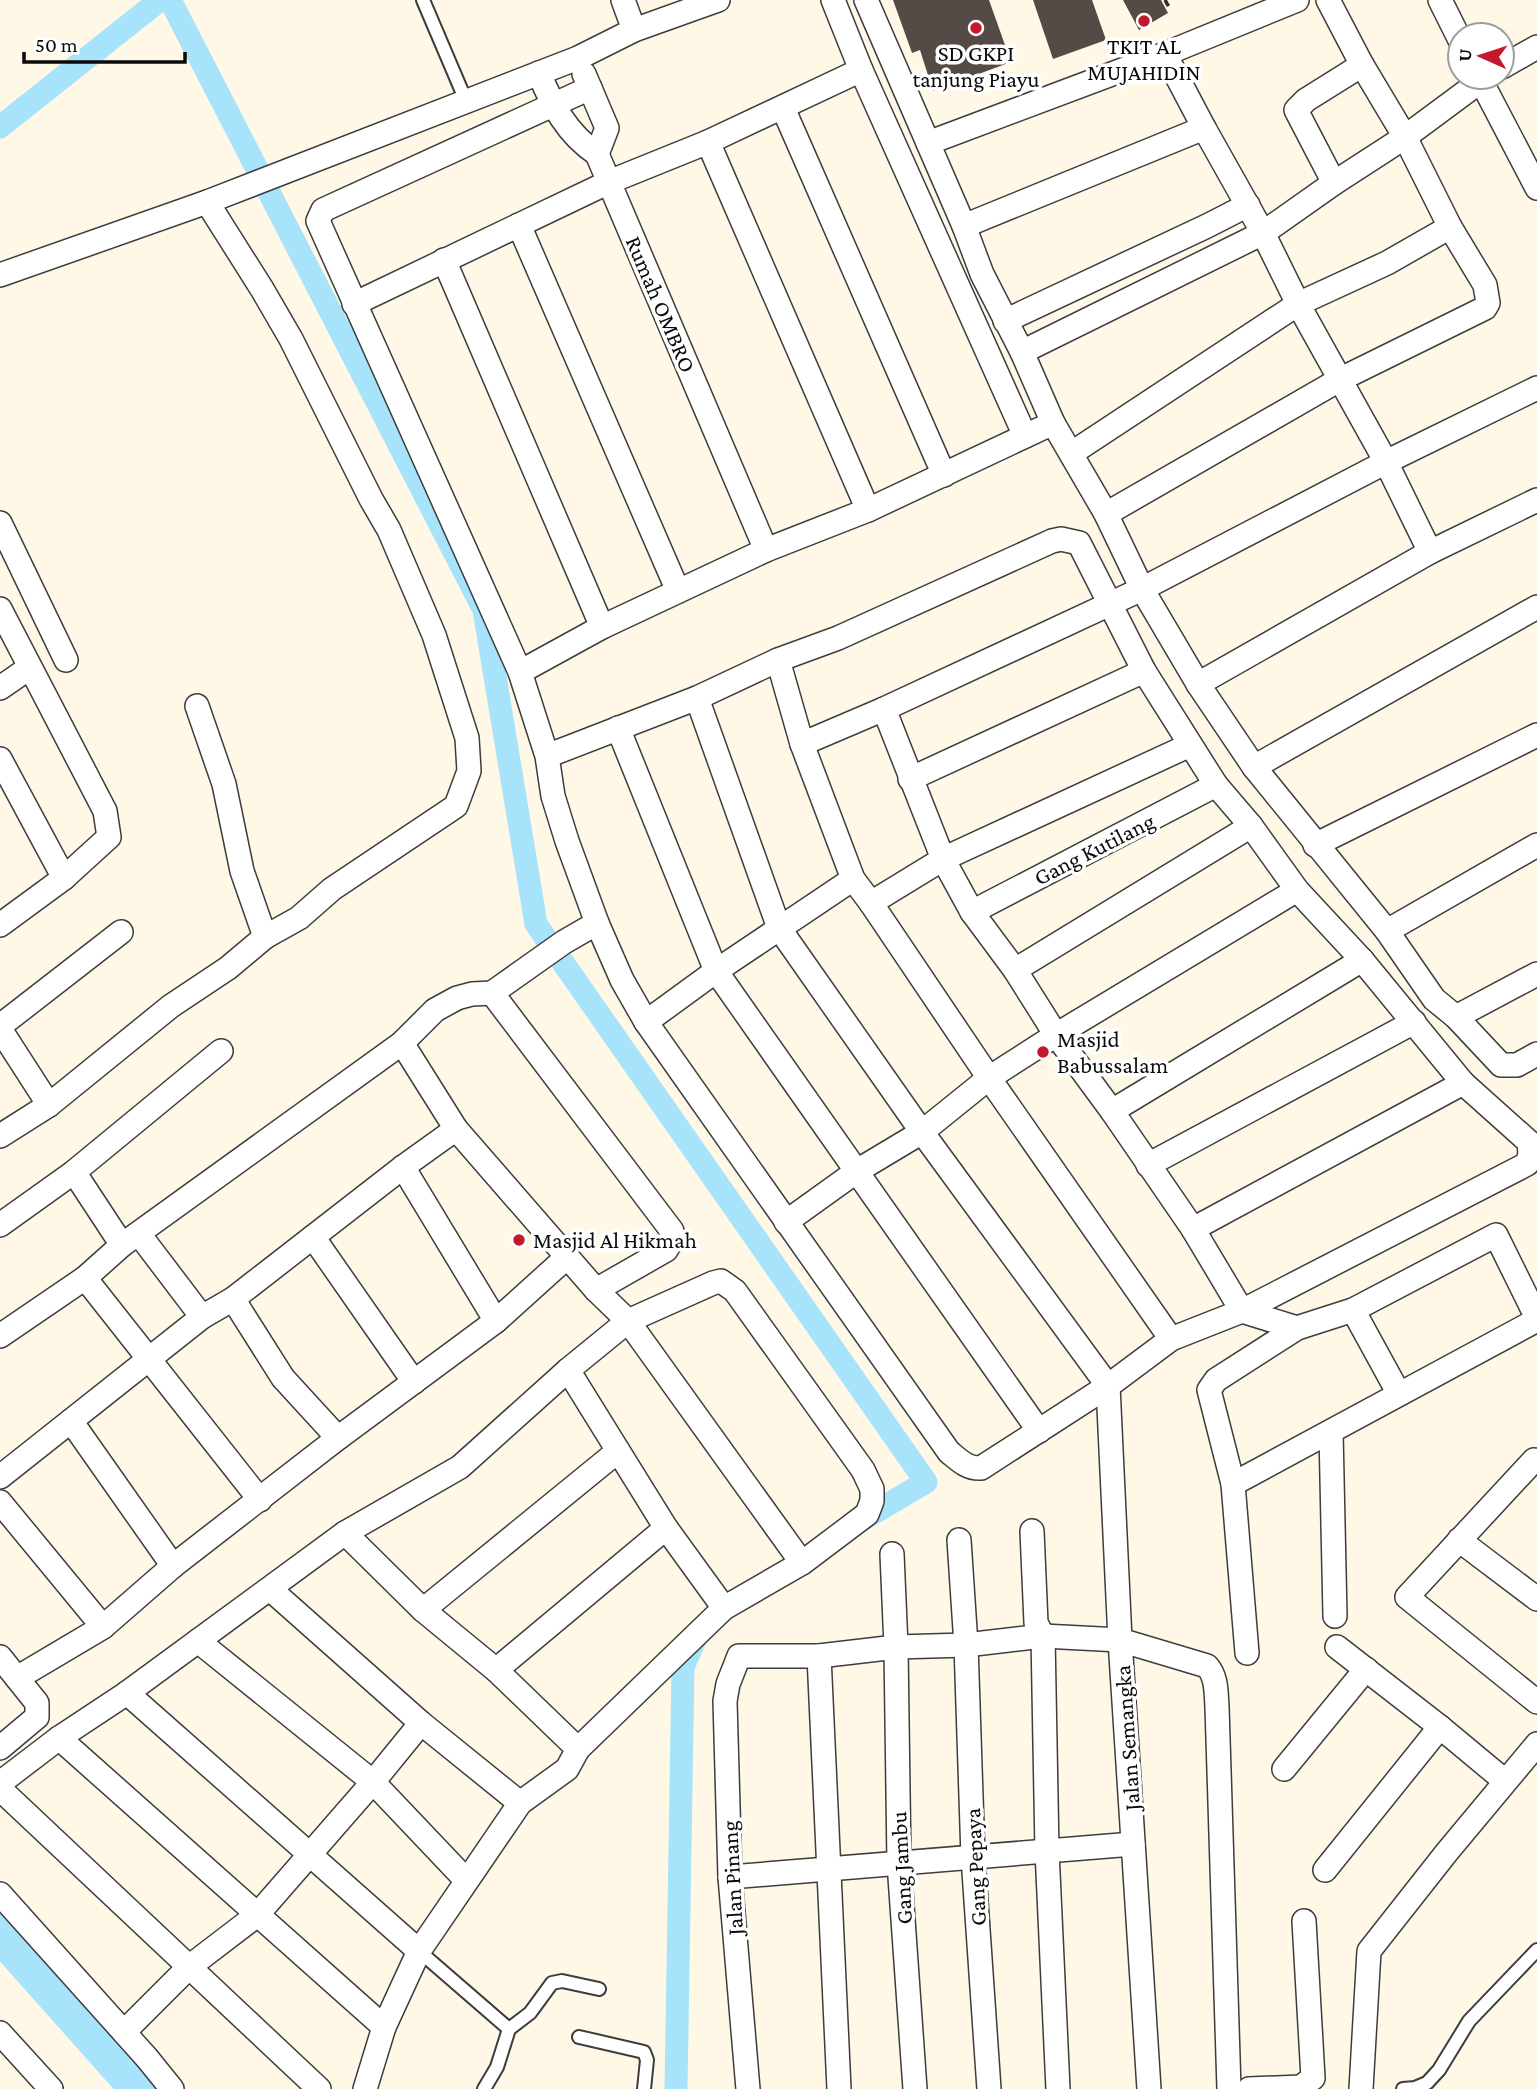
<svg xmlns="http://www.w3.org/2000/svg" width="1537" height="2089" font-family="'Crimson Pro',serif">
<rect width="100%" height="100%" fill="#fff8e7"/>
<g fill="none" stroke-linecap="round" stroke-linejoin="round">
<g stroke="#a7e3fb" stroke-width="23">
<path d="M 170,0 L 484,610 L 536,924 L 926,1482 L 855,1524"/>
<path d="M 0,127 L 160,0"/>
<path d="M 676,2089 L 683,1667 L 698,1633"/>
</g>
<path stroke="#a7e3fb" stroke-width="38" d="M 0,1933 L 139,2089"/>
</g>
<g fill="#544a46">
<path d="M 893,0 L 989,0 L 1011,62 L 933,91 L 920,50 L 912,53 Z"/>
<path d="M 1033,0 L 1092,0 L 1106,40 L 1053,59 Z"/>
<path d="M 1123,0 L 1161,0 L 1168,13 L 1139,30 Z"/>
</g>
<g fill="none" stroke-linecap="round" stroke-linejoin="round">
<g stroke="#3d3d3d" stroke-width="16">
<g id="service">
<path d="M 423,0 L 466,101"/>
<path d="M 419,1951 L 509,2029"/>
<path d="M 579,2037 L 644,2052 L 647,2060 L 644,2089"/>
<path d="M 484,2089 L 497,2067 L 509,2029 L 530,2013 L 552,1983 L 562,1981 L 599,1989"/>
<path d="M 1403,2089 L 1415,2088 L 1427,2083 L 1439,2070 L 1469,2021 L 1537,1950"/>
</g>
</g>
<g stroke="#3d3d3d" stroke-width="26">
<g id="minor">
<path d="M 623,0 L 634,30"/>
<path d="M 833,0 L 861,70 L 1025,436"/>
<path d="M 866,0 L 964,226 L 982,274 L 1022,352 L 1053,423 L 1106,514 L 1142,589 L 1198,684 L 1254,767 L 1387,931 L 1537,845"/>
<path d="M 1440,0 L 1460,40"/>
<path d="M 1165,54 L 1204,128 L 1263,233 L 1298,304 L 1386,462 L 1430,552"/>
<path d="M 1502,67 L 1537,47"/>
<path d="M 539,73 C 552,105 567,134 597,154"/>
<path d="M 584,74 L 607,128 L 597,154 L 766,550"/>
<path d="M 1479,77 L 1537,188"/>
<path d="M 783,108 L 944,475"/>
<path d="M 708,142 L 868,510"/>
<path d="M 928,143 L 1165,54 L 1297,0"/>
<path d="M 1334,183 L 1296,110 L 1306,100 L 1362,65"/>
<path d="M 207,202 L 262,289 L 291,339 L 371,499 L 389,530 L 434,635 L 467,738 L 469,771 L 456,806 L 332,889 L 299,918 L 265,937"/>
<path d="M 519,225 L 678,591"/>
<path d="M 964,226 L 1204,128"/>
<path d="M 444,260 L 602,627"/>
<path d="M 0,275 L 207,202 L 578,58 L 634,30 L 718,0"/>
<path d="M 354,304 L 609,182 L 708,142 L 861,70"/>
<path d="M 1005,321 L 1207,226 L 1248,205"/>
<path d="M 1022,352 L 1263,233 L 1334,183 L 1405,137 L 1486,77"/>
<path d="M 1072,453 L 1298,304 L 1387,263 L 1450,227"/>
<path d="M 1106,514 L 1339,380 L 1485,308 L 1488,303 L 1485,285 L 1450,227 L 1405,137 L 1362,65 L 1328,0"/>
<path d="M 0,523 L 66,660"/>
<path d="M 0,609 L 105,811 L 109,837 L 64,878 L 0,925"/>
<path d="M 778,660 L 802,744 L 853,879 L 871,903 L 989,1078 L 1171,1339"/>
<path d="M 520,672 L 602,627 L 766,550 L 868,510 L 1053,423"/>
<path d="M 1198,684 L 1430,552 L 1537,500"/>
<path d="M 0,688 L 29,668"/>
<path d="M 697,698 L 779,928 L 922,1132 L 1108,1386 L 1120,1640 L 1149,2089"/>
<path d="M 884,709 L 943,859 L 972,912 L 1015,970 L 1056,1035 L 1112,1111 L 1193,1229 L 1242,1311 L 1297,1328"/>
<path d="M 618,728 L 716,971 L 1039,1431"/>
<path d="M 802,744 L 884,709 L 1142,589 L 1386,462 L 1537,388"/>
<path d="M 547,756 L 697,698 L 778,660 L 838,638 L 1052,541 L 1061,539 L 1079,543 L 1144,671 L 1216,785 L 1251,826 L 1297,890 L 1362,960 L 1463,1083 L 1529,1142 L 1530,1154 L 1527,1164 L 1242,1311 L 1171,1339 L 1108,1386 L 981,1468 C 967,1469 959,1460 949,1452 L 646,1022 L 622,980 L 597,923 L 567,841 L 553,796 L 547,756 L 520,672 L 318,221 L 323,210 L 590,88"/>
<path d="M 0,759 L 64,878"/>
<path d="M 1254,767 L 1537,607"/>
<path d="M 910,779 L 1144,671"/>
<path d="M 1315,845 L 1537,735"/>
<path d="M 871,903 L 943,859 L 1190,745"/>
<path d="M 972,912 L 1216,785"/>
<path d="M 1387,931 L 1434,999 L 1456,1017 L 1537,974"/>
<path d="M 1015,970 L 1251,826"/>
<path d="M 492,993 L 672,1231 L 672,1240 L 666,1250 L 596,1290"/>
<path d="M 1456,1017 L 1501,1065 L 1517,1065 L 1537,1054"/>
<path d="M 646,1022 L 716,971 L 853,879"/>
<path d="M 0,1026 L 121,932"/>
<path d="M 0,1029 L 49,1105"/>
<path d="M 402,1043 L 456,1129 L 596,1290 L 628,1321 L 802,1563"/>
<path d="M 1112,1111 L 1362,960"/>
<path d="M 0,1136 L 49,1105 L 171,1006 L 228,968 L 265,937 L 242,871 L 224,784 L 197,706"/>
<path d="M 1148,1165 L 1414,1022"/>
<path d="M 403,1167 L 496,1321"/>
<path d="M 74,1172 L 122,1245"/>
<path d="M 786,1222 L 857,1171 L 922,1132 L 989,1078 L 1056,1035 L 1297,890"/>
<path d="M 0,1225 L 74,1172 L 221,1051"/>
<path d="M 1193,1229 L 1463,1083"/>
<path d="M 139,1234 L 202,1317"/>
<path d="M 313,1237 L 414,1382"/>
<path d="M 85,1278 L 260,1500"/>
<path d="M 233,1299 L 283,1378 L 338,1438"/>
<path d="M 1353,1310 L 1399,1394"/>
<path d="M 0,1336 L 85,1278 L 122,1245 L 402,1043 L 435,1010 L 457,998 L 472,994 L 492,993 L 564,942 L 597,923"/>
<path d="M 568,1370 L 666,1528 L 724,1608"/>
<path d="M 71,1421 L 173,1566"/>
<path d="M 1331,1432 L 1335,1616"/>
<path d="M 1534,1460 L 1407,1597 L 1537,1702"/>
<path d="M 0,1477 L 202,1317 L 233,1299 L 403,1167 L 456,1129"/>
<path d="M 1233,1484 L 1537,1320"/>
<path d="M 0,1502 L 103,1627"/>
<path d="M 1032,1531 L 1036,1623 L 1043,1636 L 1047,1851 L 1058,2089"/>
<path d="M 345,1533 L 423,1610 L 496,1670 L 578,1749"/>
<path d="M 959,1540 L 966,1645 L 973,1857 L 989,2089"/>
<path d="M 1459,1540 L 1537,1599"/>
<path d="M 892,1554 L 896,1647 L 899,1863 L 915,2089"/>
<path d="M 270,1589 L 421,1723 L 520,1803"/>
<path d="M 423,1610 L 618,1451"/>
<path d="M 198,1641 L 373,1782 L 466,1880"/>
<path d="M 1337,1647 L 1440,1727 L 1505,1781"/>
<path d="M 1247,1653 L 1233,1484 L 1209,1390 L 1216,1380 L 1297,1328 L 1353,1310 L 1496,1235 L 1537,1318"/>
<path d="M 819,1656 L 839,2089"/>
<path d="M 0,1657 L 37,1703 L 37,1717 L 0,1748"/>
<path d="M 496,1670 L 666,1528"/>
<path d="M 17,1678 L 103,1627 L 173,1566 L 338,1438 L 496,1321 L 567,1257"/>
<path d="M 127,1693 L 419,1951"/>
<path d="M 59,1738 L 384,2027"/>
<path d="M 1284,1769 L 1366,1669"/>
<path d="M 0,1783 L 59,1738 L 127,1693 L 345,1533 L 460,1467 L 568,1370 L 628,1321 L 713,1283 L 721,1281 L 735,1291 L 863,1470 L 872,1489 L 872,1501 L 867,1514 L 802,1563 L 724,1608 L 578,1749 L 567,1769 L 520,1803 L 419,1951 L 384,2027 L 365,2089"/>
<path d="M 0,1789 L 319,2089"/>
<path d="M 1325,1870 L 1440,1727"/>
<path d="M 730,1877 L 1133,1844"/>
<path d="M 0,1894 L 147,2058 L 172,2089"/>
<path d="M 124,2032 L 189,1967 L 257,1915 L 373,1782 L 421,1723"/>
<path d="M 0,2033 L 51,2089"/>
<path d="M 748,2089 L 730,1877 L 725,1701 L 728,1684 L 739,1656 L 819,1656 L 896,1647 L 966,1645 L 1043,1636 L 1120,1640 L 1207,1666 C 1217,1677 1216,1693 1217,1707 L 1229,2089"/>
<path d="M 1249,2089 L 1301,2087 L 1313,2078 L 1304,1921"/>
<path d="M 1361,2089 L 1369,1951 L 1447,1852 L 1537,1744"/>
</g>
</g>
<path stroke="#2c2c2c" stroke-width="3.5" stroke-dasharray="7 3.5" stroke-linecap="butt" d="M 1165,0 L 1170,9"/>
<use href="#service" stroke="#fff" stroke-width="12"/>
<use href="#minor" stroke="#fff" stroke-width="23"/>
</g>
<g fill="#c4182f" stroke="#fff" stroke-width="2.5">
<circle cx="1144" cy="21" r="7"/>
<circle cx="976" cy="28" r="7"/>
<circle cx="1043" cy="1052" r="7"/>
<circle cx="519" cy="1240" r="7"/>
</g>
<g text-anchor="middle" dominant-baseline="central" stroke-width="7" stroke-linejoin="round" paint-order="stroke">
<g font-size="23" fill="#0a0a0a" stroke="#fff">
<text x="1144" y="46">TKIT AL<tspan x="1144" dy="26">MUJAHIDIN</tspan></text>
<text x="976" y="53">SD GKPI<tspan x="976" dy="26">tanjung Piayu</tspan></text>
<text x="1057" y="1039" text-anchor="start">Masjid<tspan x="1057" dy="26">Babussalam</tspan></text>
<text x="533" y="1240" text-anchor="start">Masjid Al Hikmah</text>
</g>
<g font-size="23" fill="#0a0a0a" stroke="#fff">
<text transform="translate(661 304) rotate(67)">Rumah OMBRO</text>
<text transform="translate(1094 849) rotate(-27)">Gang Kutilang</text>
<text transform="translate(1127 1738) rotate(-94)">Jalan Semangka</text>
<text transform="translate(975 1867) rotate(-93)">Gang Pepaya</text>
<text transform="translate(901 1868) rotate(-93)">Gang Jambu</text>
<text transform="translate(732 1878) rotate(-93)">Jalan Pinang</text>
</g>
</g>
<g transform="translate(1481 56) rotate(273)"><circle r="33" fill="#ffffff" stroke="#9d9d9d" stroke-width="2"/>
<path d="M0-5L12 26L0 18L-12 26Z" fill="#c4182f"/>
<text y="-10" font-size="19" font-weight="bold" text-anchor="middle" fill="#0a0a0a">U</text>
</g>
<path d="M24 52v10h161v-10" fill="none" stroke="#0a0a0a" stroke-width="3.5"/>
<text x="35" y="52" font-size="21" fill="#0a0a0a" stroke="#ffffff" stroke-width="5" paint-order="stroke">50 m</text>
</svg>
